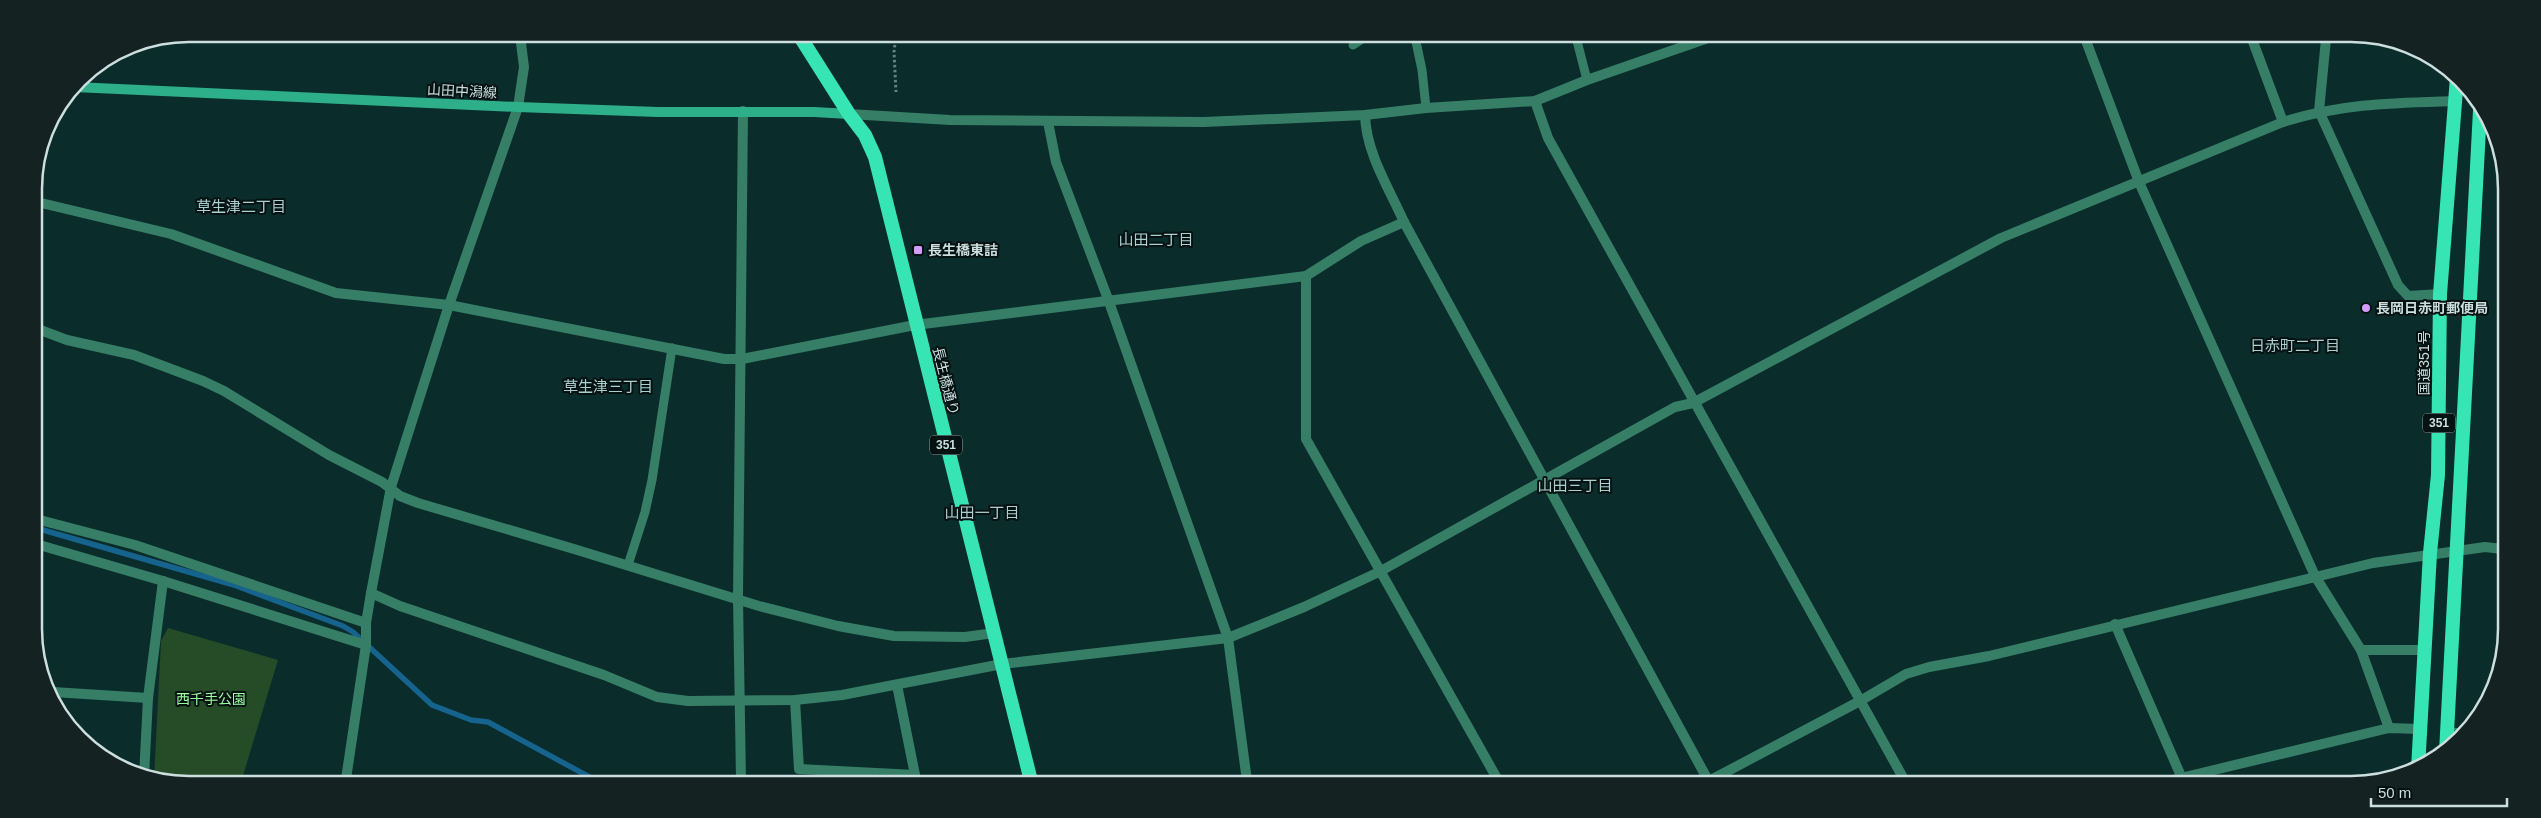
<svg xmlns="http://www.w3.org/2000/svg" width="2541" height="818" font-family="Helvetica,'Noto Sans JP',sans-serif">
<rect width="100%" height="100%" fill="#0a2c2b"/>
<path fill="#254b27" d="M 168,628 L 278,660 L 242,779 L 154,779 L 161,641 Z"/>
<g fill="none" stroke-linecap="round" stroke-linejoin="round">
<path stroke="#16638d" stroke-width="5.5" d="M 36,528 L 234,585 L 343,626 L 353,632 L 432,705 L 471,720 L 488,722 L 595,780"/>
<path stroke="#668180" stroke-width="3" stroke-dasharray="2.5 2.5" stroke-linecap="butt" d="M 896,35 L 894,52 L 896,92"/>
<g stroke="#367e66" stroke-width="9">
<path d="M 1415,37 L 1422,70 L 1426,108"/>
<path d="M 1576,37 L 1587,80"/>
<path d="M 1353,45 L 1365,37"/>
<path d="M 628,565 L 645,512 L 652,480 L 672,348"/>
</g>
<g stroke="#367e66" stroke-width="10">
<path d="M 455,34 L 492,34"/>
<path d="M 2085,38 L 2139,182 L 2315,576 L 2361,650 L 2425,650"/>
<path d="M 2252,39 L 2283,122"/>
<path d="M 2326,39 L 2319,111 L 2398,285 L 2408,296 L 2440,294"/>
<path d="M 1535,101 L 1548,138 L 1906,783"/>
<path d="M 518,107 L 524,67 L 520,35"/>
<path d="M 1365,115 C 1366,153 1389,188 1404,222 L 1709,782"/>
<path d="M 1048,122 L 1056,162 L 1108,299 L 1228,638 L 1247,781"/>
<path d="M 37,202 L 171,234 L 336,293 L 449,305 L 724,359 L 742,359 L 915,325 L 1306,276 L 1361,241 L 1404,222"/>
<path d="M 34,212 L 37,202 L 40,155"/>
<path d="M 1306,276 L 1306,439 L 1499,782"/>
<path d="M 35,328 L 67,340 L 134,355 L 203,381 L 224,391 L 329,455 L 382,482 L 400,496 L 418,503 L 574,549 L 759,606 L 838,626 L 894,636 L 965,637 L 994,633"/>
<path d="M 36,519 L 135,545 L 366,623"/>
<path d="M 36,544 L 163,581 L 366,645"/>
<path d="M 371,593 L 400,606 L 604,675 L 657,697 L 688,701 L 795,700 L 842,695 L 1002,664 L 1228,638 L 1304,607 L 1379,572 L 1675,407 L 1693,403 L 2001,238 L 2283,122 C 2344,103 2394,103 2456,101"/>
<path d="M 2115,624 L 2184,783"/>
<path d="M 2361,650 L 2389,728"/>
<path d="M 897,685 L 916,780"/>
<path d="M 53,692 L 148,698"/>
<path d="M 795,700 L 799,769 L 915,775"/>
<path d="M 2448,732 L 2463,734"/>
<path d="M 144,777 L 148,698 L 163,581"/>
<path d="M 741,780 L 738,598 L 743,111"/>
<path d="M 1707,782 L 1860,701 L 1906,674 L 1929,667 L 1989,656 L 2373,563 L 2485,547 L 2502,549"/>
<path d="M 2160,783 L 2389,728 L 2420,729"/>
</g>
<g stroke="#367e66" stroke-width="10">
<path d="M 849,114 L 950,120 L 1204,122 L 1365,115 L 1426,108 L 1535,101 L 1587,80 L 1711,37"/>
<path d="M 346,779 L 366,645 L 366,623 L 371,593 L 391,487 L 449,305 L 518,107"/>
</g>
<path stroke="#2db08a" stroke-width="10" d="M 74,87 L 518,107 L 658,112 L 814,112 L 849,114"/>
<g stroke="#36e4b4" stroke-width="14">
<path d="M 799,35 L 849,114 L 865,135 L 875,157 L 1031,781"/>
<path d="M 2446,752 L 2480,110"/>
<path d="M 2418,769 L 2430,553 L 2438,475 L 2440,294 L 2457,77"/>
</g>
</g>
<g fill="#d39cfc" stroke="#051212" stroke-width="2">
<rect x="913" y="245" width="10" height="10" rx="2.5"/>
<circle cx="2366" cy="308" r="5"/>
</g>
<g text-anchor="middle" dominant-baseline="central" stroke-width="4" stroke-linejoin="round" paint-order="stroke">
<g fill="#051212" stroke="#90a1a0" stroke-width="1">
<rect x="2423" y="413.5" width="32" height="19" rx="4"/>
<rect x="930" y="435.5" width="32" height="19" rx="4"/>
</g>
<g font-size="12" font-weight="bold" fill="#ccdedd">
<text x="2439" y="423">351</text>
<text x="946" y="445">351</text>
</g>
<g font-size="14" fill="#ccdedd" stroke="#051212">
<text transform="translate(462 91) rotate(3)">山田中潟線</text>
<text transform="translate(2424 363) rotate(-90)">国道351号</text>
<text transform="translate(946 381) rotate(76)">長生橋通り</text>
</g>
<g font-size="14" font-weight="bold" fill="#ccdedd" stroke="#051212" text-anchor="start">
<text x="928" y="250">長生橋東詰</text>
<text x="2376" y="308">長岡日赤町郵便局</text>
</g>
<g font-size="14" fill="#9efda1" stroke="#051212">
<text x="211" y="699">西千手公園</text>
</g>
<g font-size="15" fill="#abcfcd" stroke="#051212">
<text x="241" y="206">草生津二丁目</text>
<text x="1156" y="239">山田二丁目</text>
<text x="2295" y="345">日赤町二丁目</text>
<text x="608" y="386">草生津三丁目</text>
<text x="1575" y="485">山田三丁目</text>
<text x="982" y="512">山田一丁目</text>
</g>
</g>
<path d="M0 0H2541V818H0ZM189 42H2351A147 147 0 0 1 2498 189V629A147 147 0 0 1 2351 776H189A147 147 0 0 1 42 629V189A147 147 0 0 1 189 42Z" fill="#152222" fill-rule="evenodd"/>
<path fill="none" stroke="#ccdedd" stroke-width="2.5" d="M189 42H2351A147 147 0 0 1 2498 189V629A147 147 0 0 1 2351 776H189A147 147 0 0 1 42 629V189A147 147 0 0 1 189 42Z"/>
<path d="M2371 798v8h136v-8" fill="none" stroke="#ccdedd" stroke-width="2.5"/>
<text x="2378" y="798" font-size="15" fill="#ccdedd" stroke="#051212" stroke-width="4" paint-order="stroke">50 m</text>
</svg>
